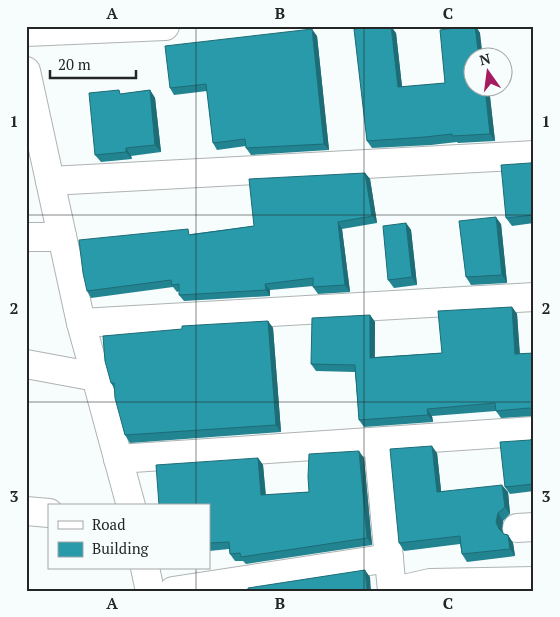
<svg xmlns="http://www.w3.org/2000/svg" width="560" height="617" font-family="'PT Serif',serif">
<rect width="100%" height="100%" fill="#f7fcfd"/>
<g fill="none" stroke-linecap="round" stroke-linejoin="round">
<g stroke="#aeb3b3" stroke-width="30">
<g id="minor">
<path d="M 26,32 L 165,26"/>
<path d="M 26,71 L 81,323 L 96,377 L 131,506"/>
<path d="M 50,181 L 534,155"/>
<path d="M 26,237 L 62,237"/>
<path d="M 81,323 L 534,297"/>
<path d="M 26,364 L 96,377"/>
<path d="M 378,442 L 392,591"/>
<path d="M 118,459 L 534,431"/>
<path d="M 26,511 L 49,513"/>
<path d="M 517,528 L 534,527"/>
<path d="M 145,568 L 150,591"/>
<path d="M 173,591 L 389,558"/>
<path d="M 395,591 L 430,583 L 534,581"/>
</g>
</g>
<use href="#minor" stroke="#fff" stroke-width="28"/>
</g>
<g fill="#238491">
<path d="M 469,26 L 476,26 L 480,33 L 472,88 L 489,88 L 495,141 L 458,143 L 457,142 L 431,145 L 372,148 L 367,141 L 396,33 L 402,87 L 445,83 Z"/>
<path d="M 317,36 L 329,150 L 251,155 L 246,148 L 246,146 L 217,150 L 213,143 L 207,91 L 174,95 L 170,88 Z"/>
<path d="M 150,90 L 155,98 L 161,152 L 131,156 L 132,159 L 101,162 L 95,155 L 122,94 Z"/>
<path d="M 534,162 L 534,223 L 512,226 L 506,218 L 530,163 Z"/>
<path d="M 365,173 L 370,179 L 377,223 L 342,229 L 350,292 L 318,294 L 313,287 L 313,286 L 270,290 L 270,296 L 184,301 L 179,295 L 179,291 L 177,292 L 173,287 L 91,298 L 87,291 L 191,234 L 254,226 Z"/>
<path d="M 406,223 L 411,230 L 417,285 L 394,288 L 388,280 Z"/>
<path d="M 501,224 L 507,283 L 471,285 L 466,277 Z"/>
<path d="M 512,307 L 517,314 L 520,354 L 534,353 L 534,416 L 501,418 L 496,411 L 432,416 L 433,422 L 364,427 L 359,420 L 355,372 L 316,371 L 311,364 L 370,315 L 375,322 L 375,357 L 442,353 Z"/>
<path d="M 268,321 L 273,328 L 281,432 L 130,443 L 125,435 L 114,388 L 111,383 L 182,329 Z"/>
<path d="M 534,438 L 534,491 L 510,494 L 505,487 L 530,440 Z"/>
<path d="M 437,453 L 441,491 L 508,492 L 510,514 L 503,521 L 502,529 L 503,533 L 504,534 L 508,535 L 513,543 L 515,556 L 467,562 L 462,554 L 460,544 L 404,551 L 399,543 Z"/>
<path d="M 258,458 L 263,465 L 266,495 L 309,492 L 364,458 L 372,545 L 246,564 L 243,561 L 235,561 L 230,554 L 229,549 L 209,551 L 209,506 L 159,506 L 159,505 Z"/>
</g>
<g fill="#1d6c76">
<path d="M 391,26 L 396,33 L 403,95 L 398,87 Z"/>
<path d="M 475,26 L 480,33 L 483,58 L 479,58 Z"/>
<path d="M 312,29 L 317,36 L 329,150 L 324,144 Z"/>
<path d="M 485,88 L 489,88 L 495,141 L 490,134 Z"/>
<path d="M 150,90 L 155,98 L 161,152 L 155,145 Z"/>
<path d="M 126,148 L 131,156 L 132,159 L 126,152 Z"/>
<path d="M 365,173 L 370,179 L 377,223 L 372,216 Z"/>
<path d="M 496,217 L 501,224 L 507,283 L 502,275 Z"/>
<path d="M 338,222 L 342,229 L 350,292 L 345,285 Z"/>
<path d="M 406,223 L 411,230 L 417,285 L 412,277 Z"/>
<path d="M 265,284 L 270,290 L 270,296 L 266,290 Z"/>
<path d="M 512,307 L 517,314 L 520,361 L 515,354 Z"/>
<path d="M 370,315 L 375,322 L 374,365 L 370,358 Z"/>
<path d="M 268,321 L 273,328 L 281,432 L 276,425 Z"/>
<path d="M 427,409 L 432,416 L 433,422 L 428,415 Z"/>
<path d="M 432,446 L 437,453 L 442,499 L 437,492 Z"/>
<path d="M 359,451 L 364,458 L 372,545 L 367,538 Z"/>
<path d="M 258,458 L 263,465 L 266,503 L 261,495 Z"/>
<path d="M 502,485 L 508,492 L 510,514 L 505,507 Z"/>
<path d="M 498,513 L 503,521 L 502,529 L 504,537 L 499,529 L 496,522 Z"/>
<path d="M 508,535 L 513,543 L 515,556 L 510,549 Z"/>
<path d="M 365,570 L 370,577 L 371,591 L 367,591 Z"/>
</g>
<g fill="#299aa9" stroke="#1d6c76">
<path d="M 382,26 L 391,26 L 398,87 L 445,83 L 440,30 L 469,26 L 475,26 L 479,58 L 472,58 L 472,88 L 485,88 L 490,134 L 452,136 L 452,134 L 425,137 L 367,141 L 354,29 Z"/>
<path d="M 312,29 L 324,144 L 246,148 L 245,139 L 213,143 L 206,84 L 170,88 L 165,46 Z"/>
<path d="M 119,90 L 120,94 L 150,90 L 155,145 L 126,148 L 126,152 L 95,155 L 89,93 Z"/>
<path d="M 534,162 L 534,215 L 506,218 L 501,165 L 530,163 Z"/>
<path d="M 365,173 L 372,216 L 338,222 L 345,285 L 313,287 L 313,278 L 265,284 L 266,290 L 179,295 L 179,284 L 172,285 L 171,280 L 87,291 L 83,273 L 79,240 L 188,229 L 189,235 L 254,226 L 249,179 Z"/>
<path d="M 496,217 L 502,275 L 466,277 L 459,221 Z"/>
<path d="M 406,223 L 412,277 L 388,280 L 383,226 Z"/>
<path d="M 512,307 L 515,354 L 534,353 L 534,409 L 529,408 L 496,411 L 495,403 L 427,409 L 428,415 L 359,420 L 355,365 L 311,364 L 312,318 L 370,315 L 370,358 L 442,353 L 438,311 Z"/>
<path d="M 268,321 L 276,425 L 125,435 L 115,398 L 114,383 L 111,383 L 105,361 L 103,336 L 182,329 L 182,326 Z"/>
<path d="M 534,438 L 534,484 L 505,487 L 500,442 L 530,440 Z"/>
<path d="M 432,446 L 437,492 L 502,485 L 505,507 L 498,513 L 496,522 L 499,529 L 504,534 L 508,535 L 510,549 L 462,554 L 460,536 L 399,543 L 390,449 Z"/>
<path d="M 359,451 L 367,538 L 241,557 L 240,553 L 230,554 L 229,542 L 209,543 L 209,506 L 163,506 L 163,504 L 159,505 L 156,465 L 258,458 L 261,495 L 309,492 L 308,477 L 309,454 Z"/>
<path d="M 365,570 L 367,591 L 248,591 L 248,588 Z"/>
</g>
<path fill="none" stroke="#242626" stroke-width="1" stroke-opacity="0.55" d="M 196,26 L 196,506M 364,26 L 364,591M 26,215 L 534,215M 26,402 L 534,402M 196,568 L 196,591"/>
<rect width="560" height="617" fill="none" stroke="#f7fcfd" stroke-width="55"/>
<rect x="48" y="504" width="162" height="65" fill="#f7fcfd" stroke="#a3a6a7"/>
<rect x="58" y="521" width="25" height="8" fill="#ffffff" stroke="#a3a6a7"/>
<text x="92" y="530" font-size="15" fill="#242626">Road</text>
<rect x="58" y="542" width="25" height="15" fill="#299aa9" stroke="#a3a6a7"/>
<text x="92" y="554" font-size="15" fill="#242626">Building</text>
<g transform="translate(488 72) rotate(346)"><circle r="24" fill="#f7fcfd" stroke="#a3a6a7"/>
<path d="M0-4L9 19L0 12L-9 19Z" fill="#a61a5f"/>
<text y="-8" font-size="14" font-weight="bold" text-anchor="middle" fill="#242626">N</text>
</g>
<path d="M50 70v8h86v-8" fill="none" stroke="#242626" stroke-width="2.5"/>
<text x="58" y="70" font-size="15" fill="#242626" stroke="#f7fcfd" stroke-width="4" paint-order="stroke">20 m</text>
<rect x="28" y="28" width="504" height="562" fill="none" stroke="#242626" stroke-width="2"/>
<g font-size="16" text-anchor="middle" font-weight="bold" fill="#242626">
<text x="112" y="19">A</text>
<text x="280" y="19">B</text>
<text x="448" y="19">C</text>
<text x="14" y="127">1</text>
<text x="546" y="127">1</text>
<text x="14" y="314">2</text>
<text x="546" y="314">2</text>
<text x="14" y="502">3</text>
<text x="546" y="502">3</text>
<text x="112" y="609">A</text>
<text x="280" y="609">B</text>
<text x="448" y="609">C</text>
</g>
</svg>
